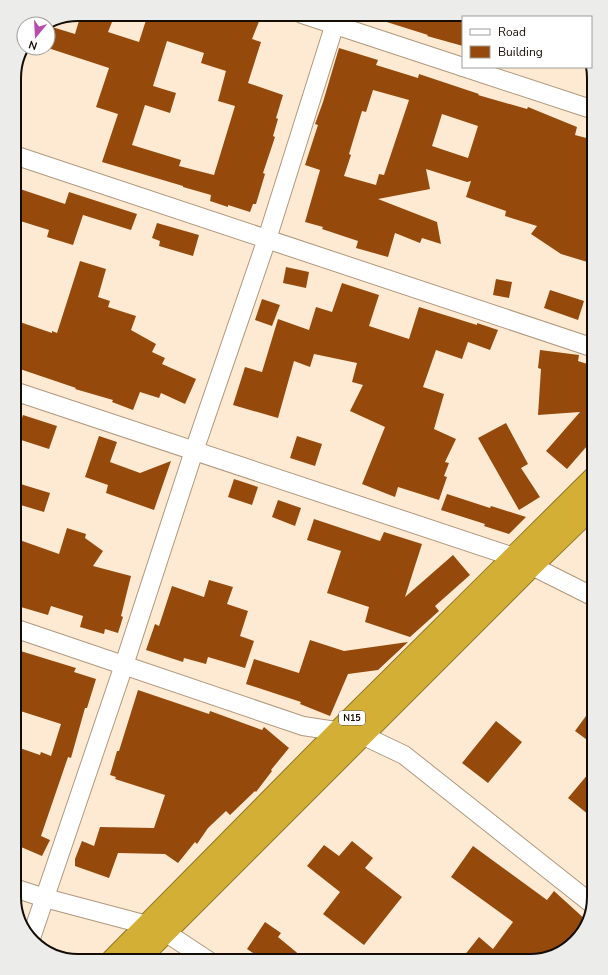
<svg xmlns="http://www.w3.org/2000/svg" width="608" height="975" font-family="'Nunito Sans',sans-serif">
<rect width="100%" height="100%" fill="#feead3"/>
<g fill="#954a0c" fill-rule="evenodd">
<path d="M 81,14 L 88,14 L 112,22 L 108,32 L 139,42 L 148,14 L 169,14 L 191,21 L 193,14 L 246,14 L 260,19 L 252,39 L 261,42 L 248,83 L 283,95 L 276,118 L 278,119 L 273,136 L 275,137 L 263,173 L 265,174 L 256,204 L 253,204 L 250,212 L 228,205 L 228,207 L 210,201 L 211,195 L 183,187 L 183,186 L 102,162 L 118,114 L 96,107 L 109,68 L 48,48 L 48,38 L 52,27 L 75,34 ZM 167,41 L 204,53 L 201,63 L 226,71 L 218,101 L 235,106 L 214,175 L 179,166 L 181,160 L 132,145 L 145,105 L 170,113 L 176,93 L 153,86 Z"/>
<path d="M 375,14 L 463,14 L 463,46 L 427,36 L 428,35 L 374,18 Z"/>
<path d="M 339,48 L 378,60 L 376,65 L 418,78 L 419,74 L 479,94 L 478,95 L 527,109 L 528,107 L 577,127 L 575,135 L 594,140 L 594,264 L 561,254 L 531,234 L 537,226 L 505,216 L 506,211 L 466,197 L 471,181 L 467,182 L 426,169 L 430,189 L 378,199 L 437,222 L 441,244 L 422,238 L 420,243 L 395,233 L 388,257 L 356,248 L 358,241 L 322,229 L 323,227 L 305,222 L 320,170 L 305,165 L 318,125 L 315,124 L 323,102 ZM 373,90 L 409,100 L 384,175 L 379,174 L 376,185 L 344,176 L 351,155 L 349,154 L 362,111 L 366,112 ZM 442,114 L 478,126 L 468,158 L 432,146 Z"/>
<path d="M 14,187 L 65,204 L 69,192 L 137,214 L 131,230 L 83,215 L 73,245 L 47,237 L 49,230 L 14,219 Z"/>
<path d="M 157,223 L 199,235 L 193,256 L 159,246 L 160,241 L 152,238 Z"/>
<path d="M 80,261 L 106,269 L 98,297 L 110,301 L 108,307 L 136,316 L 131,330 L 156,344 L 152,352 L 165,358 L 162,364 L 196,379 L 185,404 L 161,393 L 159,398 L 140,392 L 133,410 L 112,402 L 113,400 L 75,389 L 76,388 L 14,367 L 14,320 L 52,333 L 52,331 L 57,333 Z"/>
<path d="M 286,267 L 309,272 L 306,288 L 283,283 Z"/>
<path d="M 496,279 L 512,282 L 509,298 L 493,295 Z"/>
<path d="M 342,283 L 379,295 L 369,326 L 409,339 L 419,307 L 477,325 L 477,323 L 498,330 L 490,350 L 468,342 L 462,359 L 436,350 L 423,387 L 444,394 L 434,429 L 456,439 L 445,462 L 449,463 L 444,476 L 447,477 L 439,500 L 398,487 L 395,497 L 362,484 L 385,427 L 350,411 L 363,385 L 352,382 L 357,363 L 314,354 L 310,367 L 294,361 L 278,418 L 233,405 L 245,367 L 262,372 L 278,319 L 309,330 L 316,307 L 332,312 Z"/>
<path d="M 550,290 L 584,301 L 578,320 L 544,308 Z"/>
<path d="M 262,299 L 280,305 L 272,326 L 255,320 Z"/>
<path d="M 540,350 L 579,355 L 578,361 L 594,366 L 594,438 L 567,469 L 546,451 L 580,412 L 538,415 L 541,369 L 538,368 Z"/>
<path d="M 23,415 L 57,426 L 49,449 L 15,438 Z"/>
<path d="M 506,423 L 528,464 L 521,468 L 540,497 L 519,510 L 478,438 Z"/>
<path d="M 99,436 L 117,442 L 110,462 L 140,473 L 171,461 L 154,510 L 106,493 L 108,485 L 85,477 Z"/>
<path d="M 297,436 L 322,444 L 315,466 L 290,458 Z"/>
<path d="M 234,479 L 258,487 L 252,505 L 228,497 Z"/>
<path d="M 14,482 L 50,493 L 44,512 L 14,503 Z"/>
<path d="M 447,494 L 490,508 L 491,506 L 526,517 L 509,534 L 484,526 L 485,524 L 441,510 Z"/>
<path d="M 278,500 L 301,508 L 295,526 L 272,517 Z"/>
<path d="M 314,519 L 380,541 L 384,532 L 422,544 L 405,597 L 453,555 L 470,575 L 435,606 L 439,611 L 410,637 L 365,622 L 369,607 L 327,593 L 341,551 L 307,540 Z"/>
<path d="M 67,528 L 86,534 L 85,538 L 103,551 L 93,566 L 131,576 L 121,616 L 123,617 L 118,633 L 105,629 L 104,634 L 80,627 L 83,616 L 51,606 L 48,615 L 14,605 L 14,538 L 59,554 Z"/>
<path d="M 209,580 L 233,587 L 227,604 L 248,611 L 240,636 L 254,641 L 245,668 L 208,657 L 206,664 L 184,658 L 183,662 L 146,650 L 155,624 L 159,626 L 172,586 L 204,597 Z"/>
<path d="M 310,640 L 344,651 L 408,642 L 378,670 L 348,674 L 330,716 L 300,704 L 301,702 L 246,684 L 254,659 L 299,673 Z"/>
<path d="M 14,649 L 76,668 L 74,672 L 96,679 L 87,708 L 85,708 L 71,758 L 68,757 L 41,836 L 50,840 L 42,856 L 14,844 L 14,746 L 40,755 L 41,752 L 51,756 L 61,724 L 14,709 L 14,686 L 18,673 L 14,672 Z"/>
<path d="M 138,690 L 209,714 L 210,711 L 262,730 L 264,727 L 289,748 L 271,770 L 272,771 L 256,792 L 255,791 L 230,815 L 226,811 L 208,828 L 197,844 L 195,842 L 178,863 L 165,854 L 118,853 L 109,878 L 75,866 L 75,859 L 82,841 L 94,846 L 100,827 L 154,828 L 165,795 L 115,779 L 116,777 L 110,775 L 117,751 L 119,751 Z"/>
<path d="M 594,705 L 594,745 L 575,731 Z"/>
<path d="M 496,721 L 522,742 L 488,783 L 462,763 Z"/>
<path d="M 594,767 L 594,819 L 568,798 Z"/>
<path d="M 352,841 L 373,858 L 365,868 L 402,897 L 364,945 L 323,914 L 340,892 L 307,866 L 324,845 L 339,856 Z"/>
<path d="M 473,846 L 547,900 L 554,891 L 587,921 L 583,933 L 559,954 L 530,961 L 460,961 L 479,937 L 493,949 L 513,922 L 451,877 Z"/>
<path d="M 265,922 L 281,933 L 278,937 L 307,961 L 265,961 L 247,949 Z"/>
</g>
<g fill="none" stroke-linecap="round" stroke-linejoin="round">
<g stroke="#af987d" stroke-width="20">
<g id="street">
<path d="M 302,14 L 463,67"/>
<path d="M 463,67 L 594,110"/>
<path d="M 14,155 L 594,348"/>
<path d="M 14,391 L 514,557 L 594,597"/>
<path d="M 14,628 L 303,726 L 362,735 L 404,755 L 592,904"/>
<path d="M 14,888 L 45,898 L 147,925 L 165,932 L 209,961"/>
<path d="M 31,938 L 124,665 L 194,451 L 267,239 L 338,14"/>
</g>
</g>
<g stroke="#907724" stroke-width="24">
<g id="highway">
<path d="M 112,961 L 338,732 L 594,478"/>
<path d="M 136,961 L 532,565 L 594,505"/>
</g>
</g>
<use href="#street" stroke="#fff" stroke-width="18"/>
<use href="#highway" stroke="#d3b035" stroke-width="22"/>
</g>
<g text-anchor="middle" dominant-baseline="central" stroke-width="4" stroke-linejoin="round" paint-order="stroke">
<rect fill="#fff" stroke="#5b564f" stroke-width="1" x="339" y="711" width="26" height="14" rx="3"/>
<g font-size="9" font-weight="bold" fill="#150d04">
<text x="352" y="718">N15</text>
</g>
</g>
<path d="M0 0H608V975H0ZM78 21H530A57 57 0 0 1 587 78V897A57 57 0 0 1 530 954H78A57 57 0 0 1 21 897V78A57 57 0 0 1 78 21Z" fill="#ececeb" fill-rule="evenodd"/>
<path fill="none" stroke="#150d04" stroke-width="2" d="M78 21H530A57 57 0 0 1 587 78V897A57 57 0 0 1 530 954H78A57 57 0 0 1 21 897V78A57 57 0 0 1 78 21Z"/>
<rect x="462" y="16" width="130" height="52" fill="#ffffff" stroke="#a19e9b"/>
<rect x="470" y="29" width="20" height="6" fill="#ffffff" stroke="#a19e9b"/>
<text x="498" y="36" font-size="12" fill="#150d04">Road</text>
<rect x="470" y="46" width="20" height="12" fill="#954a0c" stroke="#a19e9b"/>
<text x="498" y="56" font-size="12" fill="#150d04">Building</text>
<g transform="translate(36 36) rotate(198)"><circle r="19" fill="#ffffff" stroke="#a19e9b"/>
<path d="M0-3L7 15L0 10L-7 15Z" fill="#b94dac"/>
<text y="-6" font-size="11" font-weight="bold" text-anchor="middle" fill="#150d04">N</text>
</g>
</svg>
